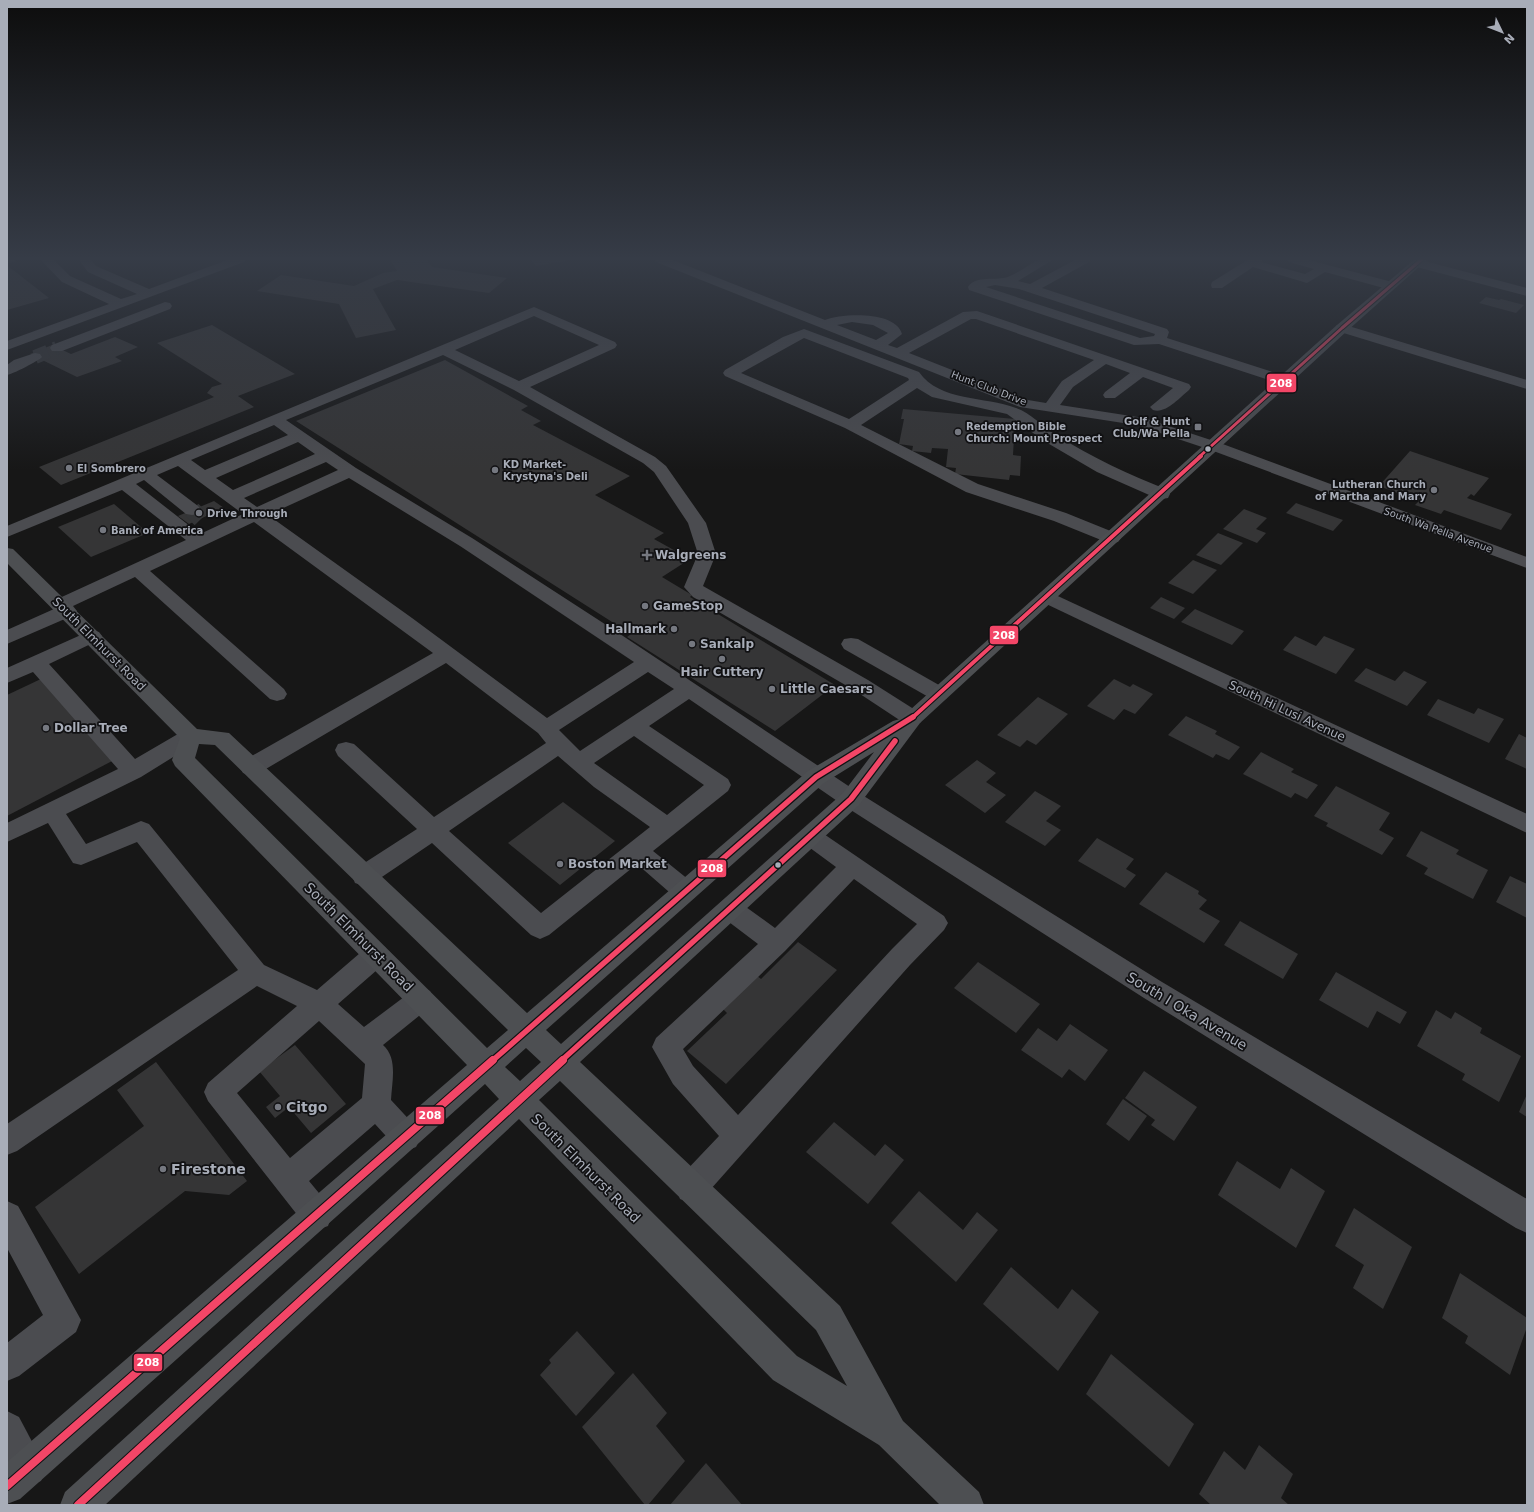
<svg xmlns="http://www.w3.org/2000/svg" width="1534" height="1512" font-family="'DejaVu Sans',sans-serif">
<rect width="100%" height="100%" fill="#171717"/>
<g fill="#353536">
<path d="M 390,259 L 426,259 L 432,267 L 507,278 L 489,293 L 397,280 L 373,289 L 396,330 L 356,338 L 339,304 L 257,291 L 281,275 L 354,286 L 383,273 L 397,271 Z"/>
<path d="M 530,259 L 570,259 L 571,260 L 536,266 Z"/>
<path d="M 7,266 L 8,266 L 49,298 L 7,310 Z"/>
<path d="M 1486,297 L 1499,300 L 1501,299 L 1524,305 L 1516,313 L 1479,303 Z"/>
<path d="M 212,325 L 295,374 L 238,396 L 254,407 L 61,485 L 39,467 L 214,397 L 207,393 L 212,387 L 222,384 L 157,343 Z"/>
<path d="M 115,337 L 138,347 L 115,357 L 122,361 L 77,377 L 30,354 L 52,345 L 71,354 Z"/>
<path d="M 445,360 L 528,406 L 521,410 L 541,421 L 533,425 L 630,476 L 595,495 L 664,533 L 654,539 L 690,559 L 662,577 L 692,595 L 690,597 L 835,685 L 775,731 L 627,637 L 631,634 L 296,421 Z"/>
<path d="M 903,409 L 1015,419 L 1013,455 L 1021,456 L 1020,476 L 1010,475 L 1009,480 L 955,474 L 956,468 L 946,467 L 948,449 L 932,448 L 931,453 L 912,451 L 913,446 L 899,444 L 904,419 L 901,419 Z"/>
<path d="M 1410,451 L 1489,478 L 1474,496 L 1471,494 L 1467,498 L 1512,514 L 1501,530 L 1444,510 L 1441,514 L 1415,505 L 1419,501 L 1379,486 Z"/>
<path d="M 214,501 L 224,508 L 189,524 L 178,516 Z"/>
<path d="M 1296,503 L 1343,520 L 1333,531 L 1286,513 Z"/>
<path d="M 114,504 L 148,533 L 91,557 L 58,527 Z"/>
<path d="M 1244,509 L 1267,518 L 1256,529 L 1266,533 L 1257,543 L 1223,529 Z"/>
<path d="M 1218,533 L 1243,543 L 1221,565 L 1196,555 Z"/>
<path d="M 1193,560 L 1217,570 L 1193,594 L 1168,583 Z"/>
<path d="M 1161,597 L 1185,608 L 1174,619 L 1150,608 Z"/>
<path d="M 1195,609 L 1244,631 L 1232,645 L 1181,622 Z"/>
<path d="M 1295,636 L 1316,646 L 1324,636 L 1355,649 L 1336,674 L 1283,650 Z"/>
<path d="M 1366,668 L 1395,681 L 1404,671 L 1427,682 L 1407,706 L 1354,681 Z"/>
<path d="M 43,678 L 114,760 L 7,816 L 7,695 Z"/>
<path d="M 1114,679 L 1130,687 L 1133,684 L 1153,694 L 1135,714 L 1124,709 L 1114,720 L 1087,706 Z"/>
<path d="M 1038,697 L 1068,714 L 1036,745 L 1027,740 L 1020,747 L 997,735 Z"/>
<path d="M 1438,699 L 1474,714 L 1478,708 L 1504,719 L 1489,743 L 1427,715 Z"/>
<path d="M 1186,716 L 1217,731 L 1215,734 L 1240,747 L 1229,760 L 1216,754 L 1213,758 L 1168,735 Z"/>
<path d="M 1519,734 L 1527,738 L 1527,769 L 1505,759 Z"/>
<path d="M 1261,752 L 1294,769 L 1291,772 L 1318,785 L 1307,799 L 1295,793 L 1291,798 L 1243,774 Z"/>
<path d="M 977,760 L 996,773 L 986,782 L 1006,795 L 985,813 L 945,785 Z"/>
<path d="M 1336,786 L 1390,813 L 1379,830 L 1394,838 L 1382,855 L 1326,826 L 1328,823 L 1314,816 Z"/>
<path d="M 1035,791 L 1061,806 L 1046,821 L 1061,830 L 1045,846 L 1005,822 Z"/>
<path d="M 563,802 L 615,841 L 560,885 L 508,843 Z"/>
<path d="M 1421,831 L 1459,850 L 1456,854 L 1488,870 L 1473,899 L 1424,874 L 1428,868 L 1406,856 Z"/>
<path d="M 1097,838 L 1134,859 L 1126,869 L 1136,875 L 1125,888 L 1078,861 Z"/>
<path d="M 1166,872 L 1199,891 L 1198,894 L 1207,900 L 1199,909 L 1220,921 L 1204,943 L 1139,904 Z"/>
<path d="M 1510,876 L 1527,884 L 1527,918 L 1496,902 Z"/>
<path d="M 1240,921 L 1298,954 L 1283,979 L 1224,945 Z"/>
<path d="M 798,942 L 837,970 L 726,1084 L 687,1051 L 727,1013 L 722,1008 L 756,975 L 761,979 Z"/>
<path d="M 978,962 L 1040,1004 L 1016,1033 L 954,988 Z"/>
<path d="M 1336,972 L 1407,1012 L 1400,1024 L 1377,1011 L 1368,1028 L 1319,1000 Z"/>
<path d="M 1436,1010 L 1451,1019 L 1455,1012 L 1482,1028 L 1480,1033 L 1521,1056 L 1499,1102 L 1462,1080 L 1465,1074 L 1417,1046 Z"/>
<path d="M 1070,1024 L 1108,1050 L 1085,1081 L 1069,1069 L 1062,1078 L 1021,1050 L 1038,1028 L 1057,1041 Z"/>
<path d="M 295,1045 L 346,1104 L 311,1133 L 289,1107 L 275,1118 L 266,1107 L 280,1096 L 259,1071 Z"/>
<path d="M 156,1062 L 247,1181 L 229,1195 L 185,1191 L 79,1274 L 35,1207 L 144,1126 L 117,1090 Z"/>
<path d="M 1144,1071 L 1197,1107 L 1174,1141 L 1151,1125 L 1155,1120 L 1125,1098 Z"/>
<path d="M 1527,1094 L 1527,1117 L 1519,1112 Z"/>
<path d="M 1123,1099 L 1147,1116 L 1129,1141 L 1106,1124 Z"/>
<path d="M 834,1122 L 875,1156 L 885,1144 L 904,1160 L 868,1204 L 806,1152 Z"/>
<path d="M 1237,1161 L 1280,1189 L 1291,1168 L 1325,1191 L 1296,1248 L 1218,1195 Z"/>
<path d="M 919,1191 L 963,1230 L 977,1212 L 998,1230 L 956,1282 L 891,1223 Z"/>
<path d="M 1354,1208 L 1412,1247 L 1383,1309 L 1353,1288 L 1364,1265 L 1335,1246 Z"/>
<path d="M 1011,1267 L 1058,1309 L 1072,1289 L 1099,1312 L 1058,1371 L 983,1304 Z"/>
<path d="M 1460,1273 L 1527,1318 L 1527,1327 L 1510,1375 L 1465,1343 L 1468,1336 L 1442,1318 Z"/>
<path d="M 577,1331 L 615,1373 L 576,1416 L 540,1375 L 551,1363 L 549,1360 Z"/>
<path d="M 1111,1354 L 1194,1424 L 1169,1467 L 1086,1394 Z"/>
<path d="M 633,1373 L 667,1413 L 656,1426 L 685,1461 L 648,1505 L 645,1505 L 582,1427 Z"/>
<path d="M 1259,1445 L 1293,1474 L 1281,1498 L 1289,1505 L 1211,1505 L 1199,1494 L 1224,1451 L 1245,1470 Z"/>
<path d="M 706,1463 L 742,1505 L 670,1505 Z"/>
</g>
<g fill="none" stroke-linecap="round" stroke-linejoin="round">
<path stroke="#343537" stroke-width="14" stroke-dasharray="14 7" stroke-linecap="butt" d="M 35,357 L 57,348"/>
<path stroke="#343537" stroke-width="18" stroke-dasharray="18 10" stroke-linecap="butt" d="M 192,510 L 201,519"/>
<g fill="#4b4c50" fill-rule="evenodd">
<path d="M 7,259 L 17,259 L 15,262 L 7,263 Z"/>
<path d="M 40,259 L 53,259 L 70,276 L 121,299 L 137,294 L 88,272 L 78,259 L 90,259 L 96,266 L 149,289 L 230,259 L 246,259 L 244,262 L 7,350 L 7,341 L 109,304 L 62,282 Z"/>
<path d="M 654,259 L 670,259 L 825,320 C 843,313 896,311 902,334 L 888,345 L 897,348 L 963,312 L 977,311 L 1189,384 L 1191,387 L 1189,390 C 1179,398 1166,414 1153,410 L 1150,407 L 1173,388 L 1143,377 L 1115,398 L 1105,398 L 1103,395 L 1105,392 L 1130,373 L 1106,364 L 1073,387 L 1060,405 L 1144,418 L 1220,443 L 1527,557 L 1527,568 L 1208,449 L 1136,425 L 1020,407 L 656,262 ZM 971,319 L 976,319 L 1094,360 L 1062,381 L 1046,403 L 1028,400 L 909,353 ZM 852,322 L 873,325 L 888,333 L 876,340 L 837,325 Z"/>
<path d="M 1040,259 L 1054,259 L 1018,281 L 1030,284 L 1077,259 L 1091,259 L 1089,262 L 1042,288 L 1167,329 L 1169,332 L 1167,338 L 1291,378 L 1293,381 L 1291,384 L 1281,384 L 1159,344 L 1134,345 L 969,290 L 968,287 C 975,276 992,280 1003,278 C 1013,277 1031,263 1040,259 ZM 995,285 L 1019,289 L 1155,334 L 1154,336 L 1140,338 L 986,287 Z"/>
<path d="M 1249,259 L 1263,259 L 1261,262 L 1305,274 L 1314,269 L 1289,262 L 1287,259 L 1305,259 L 1396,283 L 1397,286 L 1391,290 L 1325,272 L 1307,283 L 1253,267 L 1222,288 L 1212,288 L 1211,285 L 1212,282 Z"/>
<path d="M 1417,259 L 1527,288 L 1527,296 L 1413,266 L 1411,263 Z"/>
<path d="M 165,302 L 170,303 L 172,306 L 170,309 L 62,351 L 52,351 L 50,348 L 52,345 Z"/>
<path d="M 534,307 L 615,342 L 617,345 L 615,348 L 530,387 L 655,457 L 666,466 L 706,523 L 716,554 L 703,586 L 868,680 L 920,713 L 923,718 L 920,723 L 912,725 L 904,723 L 854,690 L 693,597 L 684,587 L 698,554 L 688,523 L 654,472 L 643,463 L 514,390 L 443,355 L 286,420 L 356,468 L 472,538 L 614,630 L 859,793 L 1162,982 L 1527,1199 L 1527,1233 L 1516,1228 L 1144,998 L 843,805 L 689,699 L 649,726 L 728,779 L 731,785 L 728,791 L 653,851 L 694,884 L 697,891 L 694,898 L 685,901 L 676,898 L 637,864 L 549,935 L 540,939 L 531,935 L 432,843 L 373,883 L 364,886 L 355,883 L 352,876 L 355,869 L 417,829 L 338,756 L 335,750 L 338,744 L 346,742 L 354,744 L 434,817 L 546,743 L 538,733 L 446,663 L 259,773 L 251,775 L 243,773 L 240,767 L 243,761 L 433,653 L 254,522 L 150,571 L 284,689 L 287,694 L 284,699 L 277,701 L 270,699 L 135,577 L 73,606 L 77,611 L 74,615 L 7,644 L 7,630 L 54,609 L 50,605 L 53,601 L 186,540 L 122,490 L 7,537 L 7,526 ZM 534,316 L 599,345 L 519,381 L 455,350 ZM 274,425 L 288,435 L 205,470 L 191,460 ZM 298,442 L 315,454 L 233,490 L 216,478 ZM 326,462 L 338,470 L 257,507 L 244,498 ZM 178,466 L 243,514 L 200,534 L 136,484 L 144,480 L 186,514 L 192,515 L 198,514 L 201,510 L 198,506 L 157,475 ZM 349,478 L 460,546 L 634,662 L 547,718 L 412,618 L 268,515 ZM 648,672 L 674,689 L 580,751 L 559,730 ZM 634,736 L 704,785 L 667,815 L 594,763 ZM 558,756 L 594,787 L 650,827 L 541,913 L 449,831 Z"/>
<path d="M 1342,324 L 1527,380 L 1527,389 L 1337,331 L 1335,328 L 1337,325 Z"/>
<path d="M 804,329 L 919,372 C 940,402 985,396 1016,408 C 1031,413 1043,427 1056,435 C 1093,458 1128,474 1168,490 L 1170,494 L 1168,498 L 1162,499 L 1156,498 L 1097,472 L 1044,441 L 1007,414 L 932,397 L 917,388 L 861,425 L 978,484 L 1066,513 L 1118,534 L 1121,538 L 1118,542 L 1112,543 L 1106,542 L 1054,521 L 966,492 L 845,428 L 725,376 L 723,373 L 725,370 L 783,337 ZM 804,338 L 908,378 L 909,380 L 849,419 L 741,373 Z"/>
<path d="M 35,353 L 40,354 L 42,357 C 40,360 11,375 7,375 L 7,365 L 14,360 Z"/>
<path d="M 1047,591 L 1527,814 L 1527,833 L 1040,601 L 1038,597 L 1040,593 Z"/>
<path d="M 92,630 L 99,632 L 102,636 L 99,640 L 49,664 L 135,759 L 183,731 L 191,728 L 199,731 L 202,736 L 199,741 L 141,777 L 66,814 L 86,844 L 141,821 L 149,824 L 264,965 L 317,990 L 367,947 L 376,944 L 385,947 L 389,955 L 385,963 L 338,1004 L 364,1027 L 412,991 L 421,987 L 430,991 L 434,999 L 430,1007 L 383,1045 C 398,1058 392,1081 391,1100 L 416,1127 L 421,1137 L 416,1147 L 406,1151 L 396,1147 L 375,1124 L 309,1181 L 328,1204 L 332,1215 L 328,1226 L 317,1230 L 306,1226 L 208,1101 L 204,1092 L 208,1083 L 297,1006 L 257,986 L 17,1151 L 7,1155 L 7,1124 L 238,970 L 137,842 L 81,865 L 73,863 L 48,823 L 7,842 L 7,823 L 118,769 L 33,672 L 7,683 L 7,668 ZM 319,1021 L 365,1064 L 362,1098 L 290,1158 L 237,1093 Z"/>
<path d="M 851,638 L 858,639 L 946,689 L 949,694 L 946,699 L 939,701 L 932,699 L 844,649 L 841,644 L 844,639 Z"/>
<path d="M 810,827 L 818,830 L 944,916 L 948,923 L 944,930 L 910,965 L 702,1199 L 691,1203 L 680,1199 L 676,1188 L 680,1177 L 719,1136 L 673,1084 L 652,1047 L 656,1038 L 758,944 L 721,916 L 718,909 L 721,902 L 730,899 L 739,902 L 775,928 L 836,867 L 802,842 L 798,836 L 802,830 ZM 854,879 L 917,924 L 892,949 L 738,1115 L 693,1066 L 683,1049 L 785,951 Z"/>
<path d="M 7,1201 L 18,1206 L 81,1320 L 76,1332 L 19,1376 L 7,1381 L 7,1343 L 43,1315 L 7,1248 Z"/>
<path d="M 7,1411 L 19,1417 L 46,1468 L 41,1481 L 28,1486 L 15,1481 L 7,1465 Z"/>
</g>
<path fill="#4d4f52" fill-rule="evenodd" d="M 1415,259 L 1428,259 L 1347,331 L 920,723 L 859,805 L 580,1062 L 840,1306 L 903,1421 L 979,1492 L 984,1505 L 940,1505 L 879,1445 L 773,1380 L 519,1119 L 105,1505 L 60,1505 L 65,1492 L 499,1099 L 485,1084 L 20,1499 L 7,1504 L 7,1462 L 467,1065 L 175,766 L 172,760 L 180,738 L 7,563 L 7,548 L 13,549 L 197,729 L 229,733 L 527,1013 L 808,771 L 893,721 L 900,719 L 1337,325 ZM 199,744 L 215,745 L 508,1030 L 487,1048 L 195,758 ZM 874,752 L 843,793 L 561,1044 L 546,1030 L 824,783 ZM 526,1048 L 541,1062 L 520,1081 L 505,1067 ZM 560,1081 L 816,1330 L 847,1386 L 797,1356 L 539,1100 Z"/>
<g stroke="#111113" stroke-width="5">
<path id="bus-1-far3" d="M 1199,457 L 1342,328 L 1422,259"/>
</g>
<g stroke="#111113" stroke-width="6">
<path id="bus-1-far2" d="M 912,718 L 1201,456"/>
</g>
<g stroke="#111113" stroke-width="8">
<g id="bus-1-far1">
<path d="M 492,1061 L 816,777 L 913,717"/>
<path d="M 561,1061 L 851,799 L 895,741"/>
</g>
</g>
<g stroke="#111113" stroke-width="10">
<g id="bus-1">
<path d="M 7,1486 L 493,1060"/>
<path d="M 78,1505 L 563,1060"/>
</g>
</g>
<use href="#bus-1-far3" stroke="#f34667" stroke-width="3"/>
<use href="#bus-1-far2" stroke="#f34667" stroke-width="4"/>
<use href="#bus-1-far1" stroke="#f34667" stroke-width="5.5"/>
<use href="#bus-1" stroke="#f34667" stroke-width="8"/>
</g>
<linearGradient id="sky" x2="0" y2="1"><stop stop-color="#0d0d0d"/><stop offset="0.55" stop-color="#363c47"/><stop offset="1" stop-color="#363c47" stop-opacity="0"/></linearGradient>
<rect width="1534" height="470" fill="url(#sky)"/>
<g fill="#757880" stroke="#111113" stroke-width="1.5">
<rect x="1194" y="423" width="8" height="8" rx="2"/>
<circle cx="958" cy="432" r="4"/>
<circle cx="69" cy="468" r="4"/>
<circle cx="495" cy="470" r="4"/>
<circle cx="1434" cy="490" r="4"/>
<circle cx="199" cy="513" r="4"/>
<circle cx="103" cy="530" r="4"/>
<path d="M645 549h4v4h4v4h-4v4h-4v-4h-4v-4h4z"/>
<circle cx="645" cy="606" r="4"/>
<circle cx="674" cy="629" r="4"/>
<circle cx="692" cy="644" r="4"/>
<circle cx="722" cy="659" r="4"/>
<circle cx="772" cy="689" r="4"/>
<circle cx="46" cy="728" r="4"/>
<circle cx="560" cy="864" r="4"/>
<circle cx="278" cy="1107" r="4"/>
<circle cx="163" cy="1169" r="4"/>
</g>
<g fill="#a8adb8" stroke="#111113" stroke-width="1.5">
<circle cx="1208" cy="449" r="3.5"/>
<circle cx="778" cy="865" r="3.5"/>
</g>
<g text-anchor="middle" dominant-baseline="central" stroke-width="3.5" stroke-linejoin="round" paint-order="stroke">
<g font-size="10" fill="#a8adb8" stroke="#111113">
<text transform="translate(989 388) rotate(21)">Hunt Club Drive</text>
<text transform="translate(1438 530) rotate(20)">South Wa Pella Avenue</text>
</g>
<g font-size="10" font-weight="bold" fill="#a8adb8" stroke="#111113" text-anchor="start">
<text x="1190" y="421" text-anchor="end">Golf &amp; Hunt<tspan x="1190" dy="12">Club/Wa Pella</tspan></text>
<text x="966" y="426">Redemption Bible<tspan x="966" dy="12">Church: Mount Prospect</tspan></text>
<text x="503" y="464">KD Market-<tspan x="503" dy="12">Krystyna's Deli</tspan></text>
<text x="77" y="468">El Sombrero</text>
<text x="1426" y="484" text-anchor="end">Lutheran Church<tspan x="1426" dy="12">of Martha and Mary</tspan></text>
<text x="207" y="513">Drive Through</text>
<text x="111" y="530">Bank of America</text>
</g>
<g font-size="12" font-weight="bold" fill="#a8adb8" stroke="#111113" text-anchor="start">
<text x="655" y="555">Walgreens</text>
<text x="653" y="606">GameStop</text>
<text x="666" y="629" text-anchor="end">Hallmark</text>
<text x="700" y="644">Sankalp</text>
<text x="722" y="672" text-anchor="middle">Hair Cuttery</text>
<text x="780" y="689">Little Caesars</text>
<text x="54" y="728">Dollar Tree</text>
<text x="568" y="864">Boston Market</text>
</g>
<g font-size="12" fill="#a8adb8" stroke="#111113">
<text transform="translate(99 644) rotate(45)">South Elmhurst Road</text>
<text transform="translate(1287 711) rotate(25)">South Hi Lusi Avenue</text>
</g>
<g font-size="14" fill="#a8adb8" stroke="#111113">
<text transform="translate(359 937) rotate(45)">South Elmhurst Road</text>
<text transform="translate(1187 1011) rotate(31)">South I Oka Avenue</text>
<text transform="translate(586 1168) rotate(45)">South Elmhurst Road</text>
</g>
<g font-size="14" font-weight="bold" fill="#a8adb8" stroke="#111113" text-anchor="start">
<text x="286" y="1107">Citgo</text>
<text x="171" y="1169">Firestone</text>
</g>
</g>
<g stroke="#111113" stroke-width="1.5">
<rect x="1266" y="373" width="31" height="20" rx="4" fill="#f34667"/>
<rect x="989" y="625" width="30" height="20" rx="4" fill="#f34667"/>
<rect x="697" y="859" width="30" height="19" rx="4" fill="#f34667"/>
<rect x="415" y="1106" width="30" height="19" rx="4" fill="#f34667"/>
<rect x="133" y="1353" width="30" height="19" rx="4" fill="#f34667"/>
</g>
<g font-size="11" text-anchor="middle" font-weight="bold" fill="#fff">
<text x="1281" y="387">208</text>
<text x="1004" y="639">208</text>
<text x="712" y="872">208</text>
<text x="430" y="1119">208</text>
<text x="148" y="1366">208</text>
</g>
<rect width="1534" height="1512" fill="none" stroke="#a8adb8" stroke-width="16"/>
<g transform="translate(1502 32) rotate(133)" stroke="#111113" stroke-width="3" paint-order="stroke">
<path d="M0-3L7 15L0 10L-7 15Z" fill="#a8adb8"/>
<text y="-6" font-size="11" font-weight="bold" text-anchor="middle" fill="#a8adb8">N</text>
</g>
</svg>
